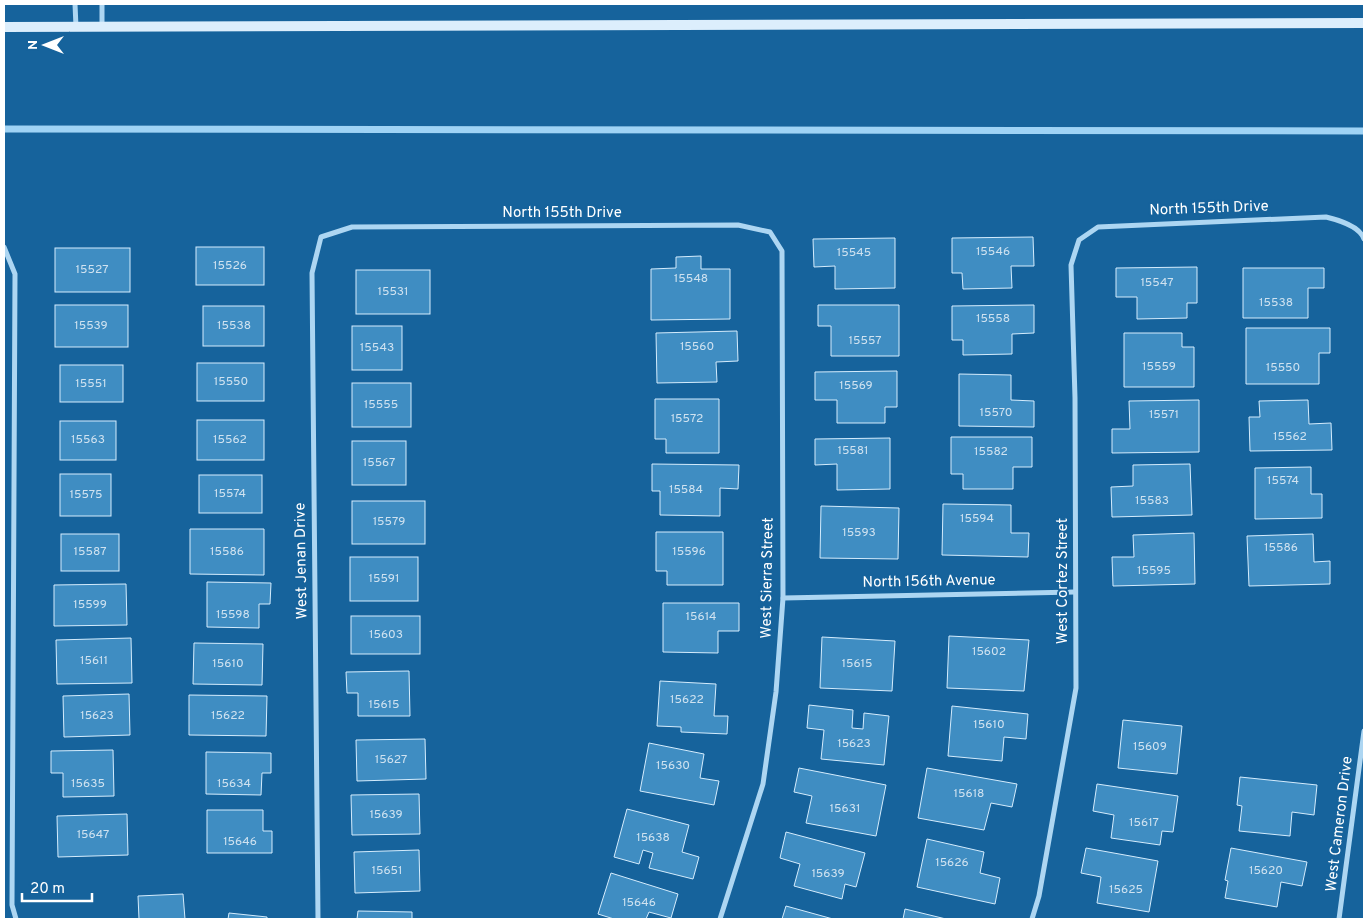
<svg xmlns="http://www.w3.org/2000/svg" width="1368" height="923" font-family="Overpass,sans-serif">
<rect width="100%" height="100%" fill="#16639c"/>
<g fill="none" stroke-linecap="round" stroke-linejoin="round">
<path stroke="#9fd3f5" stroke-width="7" d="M 4,129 L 1364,131"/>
</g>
<g fill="#3f8dc2" stroke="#d4ecfd">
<path d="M 1033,237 L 1034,266 L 1011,266 L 1012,288 L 963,289 L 962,273 L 952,273 L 952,238 Z"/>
<path d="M 895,238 L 895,288 L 835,289 L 835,266 L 814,267 L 813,239 Z"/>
<rect x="196" y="247" width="68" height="38"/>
<rect x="55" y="248" width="75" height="44"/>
<path d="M 701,256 L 701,269 L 730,269 L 730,319 L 651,320 L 651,269 L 676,268 L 676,257 Z"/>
<path d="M 1197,267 L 1197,303 L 1187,303 L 1187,318 L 1137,319 L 1137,297 L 1116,297 L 1116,268 Z"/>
<path d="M 1243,268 L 1324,268 L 1324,288 L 1308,288 L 1308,318 L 1243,318 Z"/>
<rect x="356" y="270" width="74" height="44"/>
<rect x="55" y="305" width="73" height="42"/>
<path d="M 818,305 L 899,305 L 899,356 L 831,356 L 831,326 L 818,326 Z"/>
<path d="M 1034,305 L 1034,333 L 1012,334 L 1012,354 L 963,355 L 963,340 L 952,340 L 952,306 Z"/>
<rect x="203" y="306" width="61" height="40"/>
<rect x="352" y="326" width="50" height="44"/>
<path d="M 1246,328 L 1330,328 L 1330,353 L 1319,353 L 1319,384 L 1246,384 Z"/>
<path d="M 737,331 L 738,361 L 716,362 L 717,382 L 657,383 L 656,333 Z"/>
<path d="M 1124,333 L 1182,333 L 1182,347 L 1194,347 L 1194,387 L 1124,387 Z"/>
<rect x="197" y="363" width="67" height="38"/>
<rect x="60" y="365" width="63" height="37"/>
<path d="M 897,371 L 897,407 L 885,407 L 885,423 L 837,423 L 837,400 L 815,400 L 815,372 Z"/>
<path d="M 959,374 L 1011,375 L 1011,400 L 1034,401 L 1034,427 L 959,426 Z"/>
<rect x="352" y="383" width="59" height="44"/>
<path d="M 655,399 L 719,399 L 719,453 L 666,453 L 666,439 L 655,439 Z"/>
<path d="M 1199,400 L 1199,452 L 1112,453 L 1112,429 L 1130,429 L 1129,401 Z"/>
<path d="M 1308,400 L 1309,424 L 1331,423 L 1332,450 L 1250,451 L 1249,417 L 1260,417 L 1259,401 Z"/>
<rect x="197" y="420" width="67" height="40"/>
<rect x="60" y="421" width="56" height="39"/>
<path d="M 951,437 L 1032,437 L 1032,467 L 1013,467 L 1013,489 L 963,489 L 963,474 L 951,474 Z"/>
<path d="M 890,438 L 890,489 L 837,490 L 837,464 L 815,465 L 815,439 Z"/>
<rect x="352" y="441" width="54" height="44"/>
<path d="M 652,464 L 739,465 L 738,489 L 720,488 L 720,516 L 660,515 L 660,491 L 652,491 Z"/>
<path d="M 1190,464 L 1192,515 L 1112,517 L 1111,487 L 1133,486 L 1133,465 Z"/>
<path d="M 1311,467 L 1311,494 L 1322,494 L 1322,518 L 1255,519 L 1255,468 Z"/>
<rect x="60" y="474" width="51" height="42"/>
<rect x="199" y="475" width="63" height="38"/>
<rect x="352" y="501" width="73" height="43"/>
<path d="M 943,504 L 1011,505 L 1011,533 L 1029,533 L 1028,557 L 942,555 Z"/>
<path d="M 821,506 L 899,508 L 898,559 L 820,558 Z"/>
<path d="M 190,529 L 264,529 L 264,575 L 190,574 Z"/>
<path d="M 656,532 L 723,532 L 723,585 L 667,585 L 667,571 L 656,571 Z"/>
<path d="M 1194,533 L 1195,584 L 1113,586 L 1112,557 L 1134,557 L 1133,535 Z"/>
<rect x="61" y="534" width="58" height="37"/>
<path d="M 1313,534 L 1314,562 L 1330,561 L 1330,584 L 1249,586 L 1247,536 Z"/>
<rect x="350" y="557" width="68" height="44"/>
<path d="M 207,582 L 271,583 L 270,604 L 259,604 L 259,628 L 207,627 Z"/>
<path d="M 126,584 L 127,625 L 54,626 L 54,585 Z"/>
<path d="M 663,603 L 739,603 L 739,631 L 718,631 L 718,653 L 663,652 Z"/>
<rect x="351" y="616" width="69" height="38"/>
<path d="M 949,636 L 1029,640 L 1024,691 L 947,688 Z"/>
<path d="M 822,637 L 895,641 L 892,691 L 820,688 Z"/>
<path d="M 131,638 L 132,683 L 57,684 L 56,640 Z"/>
<path d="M 194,643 L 263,644 L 262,685 L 193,684 Z"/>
<path d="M 409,671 L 410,716 L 358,716 L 358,693 L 347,693 L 346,672 Z"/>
<path d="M 660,681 L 716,684 L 714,716 L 728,716 L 727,734 L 681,732 L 681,727 L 657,726 Z"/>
<path d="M 129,694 L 130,735 L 64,737 L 63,696 Z"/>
<path d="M 189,695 L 267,696 L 266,736 L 189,735 Z"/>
<path d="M 809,705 L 853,710 L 852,728 L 863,729 L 864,713 L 889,716 L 884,765 L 821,759 L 824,730 L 807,728 Z"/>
<path d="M 952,706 L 1028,714 L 1026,739 L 1004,737 L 1002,761 L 948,756 Z"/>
<path d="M 1123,720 L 1182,726 L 1177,774 L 1118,768 Z"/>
<path d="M 425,739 L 426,779 L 357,781 L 356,740 Z"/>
<path d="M 649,743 L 704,754 L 700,778 L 719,781 L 714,805 L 640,791 Z"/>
<path d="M 113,750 L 114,796 L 63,797 L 63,773 L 51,773 L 51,751 Z"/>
<path d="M 206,752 L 271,753 L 271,773 L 262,773 L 261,795 L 206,794 Z"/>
<path d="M 799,768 L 886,785 L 876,836 L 806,823 L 812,796 L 794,792 Z"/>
<path d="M 927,768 L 1017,784 L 1012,807 L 991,803 L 984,830 L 918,818 Z"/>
<path d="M 1240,777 L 1317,785 L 1314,815 L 1292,812 L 1290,836 L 1239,831 L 1242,806 L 1237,805 Z"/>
<path d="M 1097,784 L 1178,796 L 1173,832 L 1162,831 L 1160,845 L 1111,838 L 1114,815 L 1093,811 Z"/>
<path d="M 419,794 L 420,834 L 352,835 L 351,795 Z"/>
<path d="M 627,809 L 689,825 L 682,852 L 699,857 L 693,879 L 649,868 L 653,853 L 643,850 L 639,864 L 614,857 Z"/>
<path d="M 207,810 L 263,810 L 263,831 L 272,831 L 272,853 L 207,853 Z"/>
<path d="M 127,814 L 128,855 L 58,857 L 57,816 Z"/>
<path d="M 786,832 L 865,853 L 856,887 L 845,884 L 842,899 L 794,886 L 800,864 L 780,858 Z"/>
<path d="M 927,839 L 984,852 L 980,873 L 1000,878 L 995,904 L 917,887 Z"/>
<path d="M 1086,848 L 1158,861 L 1149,912 L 1097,903 L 1101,877 L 1081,873 Z"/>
<path d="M 1231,848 L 1307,862 L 1302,886 L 1281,882 L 1277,907 L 1225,898 L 1228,881 L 1225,880 Z"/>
<path d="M 419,850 L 420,891 L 355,893 L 354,852 Z"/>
<path d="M 611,873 L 678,894 L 671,918 L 649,912 L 646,919 L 614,919 L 598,914 Z"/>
<path d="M 183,894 L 185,919 L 139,919 L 138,896 Z"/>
<path d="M 786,906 L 833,919 L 782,919 Z"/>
<path d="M 905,909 L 946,919 L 903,919 Z"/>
<path d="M 358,911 L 412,912 L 412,919 L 357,919 Z"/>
<path d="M 229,913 L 267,917 L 267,919 L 228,919 Z"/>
</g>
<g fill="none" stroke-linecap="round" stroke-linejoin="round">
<g stroke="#add6f2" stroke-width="5">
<path d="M 75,4 L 76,27"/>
<path d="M 102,4 L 102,27"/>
<path d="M 4,247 L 15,274 L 12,905 L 16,919"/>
<path d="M 783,598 L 1075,592"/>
<path d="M 318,919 L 312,273 L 321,237 L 352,227 L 738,225 L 770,232 L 782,251 L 783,598 L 776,692 L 763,784 L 720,919"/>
<path d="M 1032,919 L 1039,896 L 1076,688 L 1075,398 L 1071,265 L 1079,240 L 1098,227 L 1326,217 C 1338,220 1360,226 1364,239"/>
<path d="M 1339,919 L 1364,731"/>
</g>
<path stroke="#dceefc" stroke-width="10" d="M 4,27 L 1364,23"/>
</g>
<g text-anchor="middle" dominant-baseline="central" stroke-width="4" stroke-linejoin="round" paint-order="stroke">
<g font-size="12" fill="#cfe2f0">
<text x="993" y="252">15546</text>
<text x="854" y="253">15545</text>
<text x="230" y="266">15526</text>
<text x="92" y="270">15527</text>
<text x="691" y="279">15548</text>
<text x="1157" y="283">15547</text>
<text x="393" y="292">15531</text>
<text x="1276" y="303">15538</text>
<text x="993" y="319">15558</text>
<text x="91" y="326">15539</text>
<text x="234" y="326">15538</text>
<text x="865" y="341">15557</text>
<text x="697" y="347">15560</text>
<text x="377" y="348">15543</text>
<text x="1159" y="367">15559</text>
<text x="1283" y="368">15550</text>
<text x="231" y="382">15550</text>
<text x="91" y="384">15551</text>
<text x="856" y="386">15569</text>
<text x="381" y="405">15555</text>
<text x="996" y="413">15570</text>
<text x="1164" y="415">15571</text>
<text x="687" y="419">15572</text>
<text x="1290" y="437">15562</text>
<text x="88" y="440">15563</text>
<text x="230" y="440">15562</text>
<text x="853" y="451">15581</text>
<text x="991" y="452">15582</text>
<text x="379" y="463">15567</text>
<text x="1283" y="481">15574</text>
<text x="686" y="490">15584</text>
<text x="230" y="494">15574</text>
<text x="86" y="495">15575</text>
<text x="1152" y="501">15583</text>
<text x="977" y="519">15594</text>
<text x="389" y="522">15579</text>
<text x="859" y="533">15593</text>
<text x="1281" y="548">15586</text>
<text x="90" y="552">15587</text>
<text x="227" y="552">15586</text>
<text x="689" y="552">15596</text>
<text x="1154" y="571">15595</text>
<text x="384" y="579">15591</text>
<text x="90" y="605">15599</text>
<text x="233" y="615">15598</text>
<text x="701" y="617">15614</text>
<text x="386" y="635">15603</text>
<text x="989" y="652">15602</text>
<text x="94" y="661">15611</text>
<text x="228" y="664">15610</text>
<text x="857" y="664">15615</text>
<text x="687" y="700">15622</text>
<text x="384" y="705">15615</text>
<text x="97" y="716">15623</text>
<text x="228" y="716">15622</text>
<text x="989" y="725">15610</text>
<text x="854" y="744">15623</text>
<text x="1150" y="747">15609</text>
<text x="391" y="760">15627</text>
<text x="673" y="766">15630</text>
<text x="88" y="784">15635</text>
<text x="234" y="784">15634</text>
<text x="969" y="794">15618</text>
<text x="845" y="809">15631</text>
<text x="386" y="815">15639</text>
<text x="1144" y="823">15617</text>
<text x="93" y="835">15647</text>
<text x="653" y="838">15638</text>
<text x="240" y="842">15646</text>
<text x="952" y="863">15626</text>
<text x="387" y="871">15651</text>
<text x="1266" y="871">15620</text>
<text x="828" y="874">15639</text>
<text x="1126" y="890">15625</text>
<text x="639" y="903">15646</text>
</g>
<g font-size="15" fill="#fff" stroke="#16639c">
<text transform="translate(1209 209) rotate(-2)">North 155th Drive</text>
<text x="562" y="213">North 155th Drive</text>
<text transform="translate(302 561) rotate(-91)">West Jenan Drive</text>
<text transform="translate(768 578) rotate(-89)">West Sierra Street</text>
<text transform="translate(1063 581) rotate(-90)">West Cortez Street</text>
<text transform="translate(929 582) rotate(-1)">North 156th Avenue</text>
<text transform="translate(1340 824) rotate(-83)">West Cameron Drive</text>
</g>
</g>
<rect width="1368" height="923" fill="none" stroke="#ffffff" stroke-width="10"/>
<g transform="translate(45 45) rotate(270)" stroke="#16639c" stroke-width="4" paint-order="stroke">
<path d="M0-4L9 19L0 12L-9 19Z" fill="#ffffff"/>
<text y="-8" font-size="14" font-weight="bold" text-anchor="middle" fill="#ffffff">N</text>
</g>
<path d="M22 893v8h70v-8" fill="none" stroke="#ffffff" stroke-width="2.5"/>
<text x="30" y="893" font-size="15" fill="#ffffff" stroke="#16639c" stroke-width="4" paint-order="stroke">20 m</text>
</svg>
